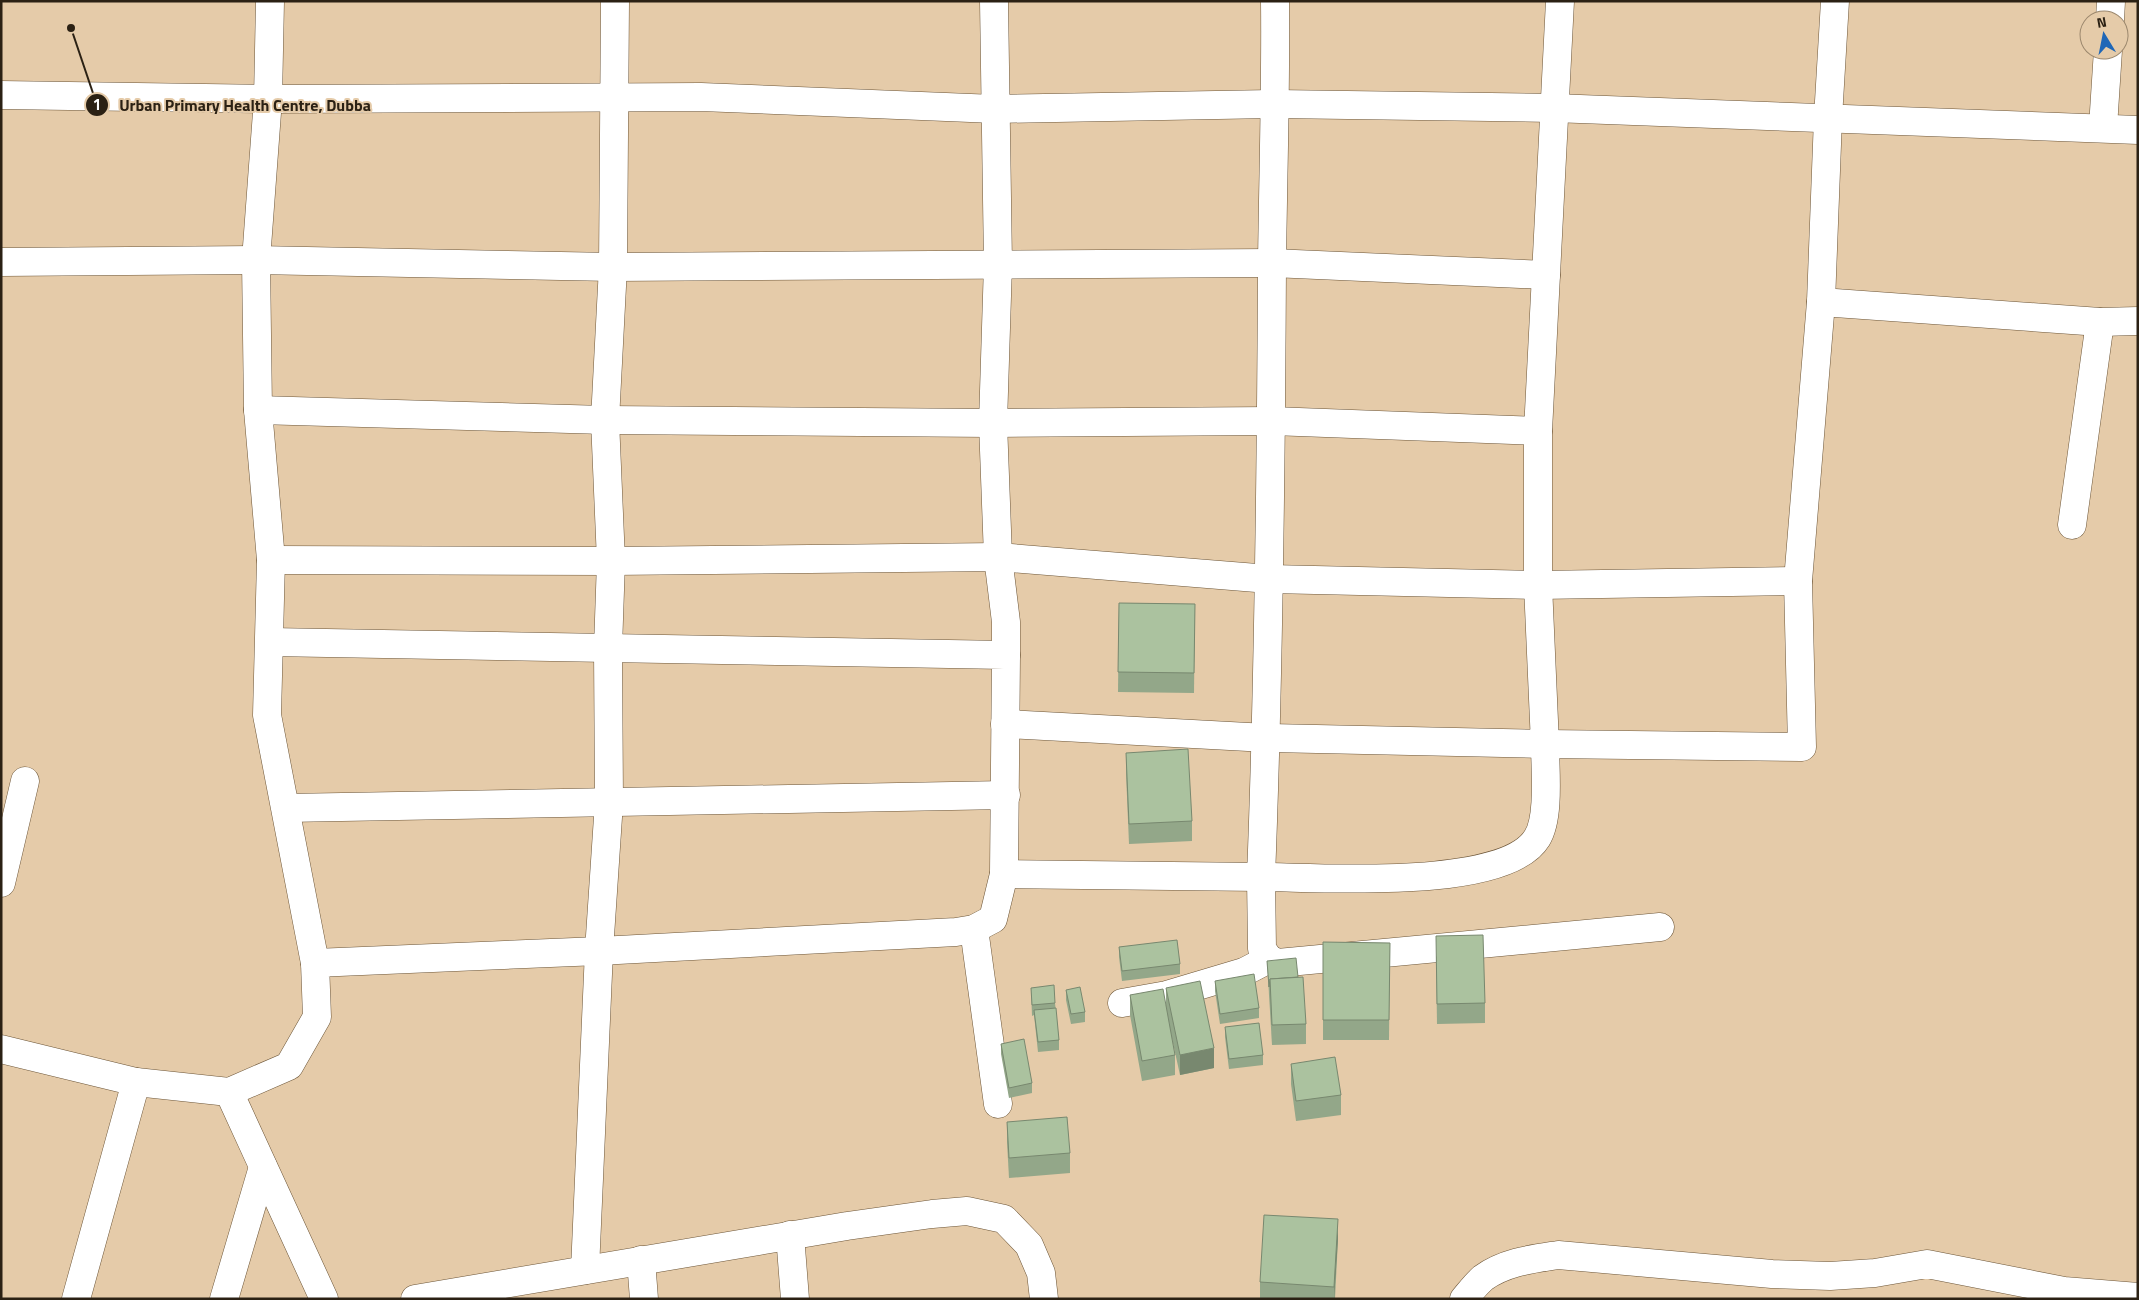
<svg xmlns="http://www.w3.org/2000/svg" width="2139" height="1300" font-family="'Titillium Web',sans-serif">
<rect width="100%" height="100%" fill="#e5cba9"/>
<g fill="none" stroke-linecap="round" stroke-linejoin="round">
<g stroke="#6c5537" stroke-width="29">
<g id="street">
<path d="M 270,1 L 268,99 L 256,260 L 258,410 L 271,560 L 267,715 L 315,963"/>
<path d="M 994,1 L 998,264 L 993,423 L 998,557 L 1006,622 L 1006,655"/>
<path d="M 2110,20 L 2111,1"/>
<path d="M 1,95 L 268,99 L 701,97 L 995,109 L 1276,104 L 1553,108 L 2138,130"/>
<path d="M 2103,127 L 2108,50"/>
<path d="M 1,262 L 256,260 L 613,267 L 1272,263 L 1546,275"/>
<path d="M 1821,302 L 2100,322 L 2138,321"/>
<path d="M 258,410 L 605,420 L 993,423 L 1272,421 L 1538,431 L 1560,1"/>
<path d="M 2072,525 L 2100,322"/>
<path d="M 271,560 L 611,561 L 998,557 L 1269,579 L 1538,585 L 1798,581"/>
<path d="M 1005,724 L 1267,738 L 1545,744 L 1538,585 L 1538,431"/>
<path d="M 286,808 L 1006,795"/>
<path d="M 1004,874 L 1261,877 C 1269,673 1271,469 1272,265 C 1273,177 1276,89 1275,1"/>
<path d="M 1,883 L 25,781"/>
<path d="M 1660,927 L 1278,963 L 1269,959 L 1262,949 L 1261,877 C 1319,877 1505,891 1537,838 C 1550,818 1545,768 1545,744 L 1802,747 L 1798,581 L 1821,302 L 1828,118 L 1835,1"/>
<path d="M 974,929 L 998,1104"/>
<path d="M 1122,1003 L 1167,995 L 1244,972 L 1269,959"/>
<path d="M 1,1049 L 136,1082 L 229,1092 L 289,1066 L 317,1017 L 315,963 L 599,951 L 956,932 L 974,929 L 993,919 L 1004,874 L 1006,655 L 270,642"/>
<path d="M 229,1092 L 324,1299"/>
<path d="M 790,1235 L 795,1299"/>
<path d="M 641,1260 L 644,1299"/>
<path d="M 585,1270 L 599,951 L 609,802 L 608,648 L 611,561 L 605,420 L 613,267 L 615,1"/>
<path d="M 76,1299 L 136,1082"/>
<path d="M 224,1299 L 263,1167"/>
<path d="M 415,1299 L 847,1226 L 932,1214 L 967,1211 L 1004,1219 L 1029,1245 L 1041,1273 L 1044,1299"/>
<path d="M 1464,1299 C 1470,1292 1476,1284 1483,1278 C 1505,1262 1532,1259 1558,1255 L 1772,1274 L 1830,1276 L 1875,1273 L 1927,1264 L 2064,1291 L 2138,1297"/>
</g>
</g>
<use href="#street" stroke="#fff" stroke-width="28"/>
</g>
<g fill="#93a789">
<path d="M 1119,603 L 1195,604 L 1194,693 L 1118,692 Z"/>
<path d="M 1126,753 L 1192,821 L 1192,841 L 1129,844 L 1126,773 Z"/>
<path d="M 1323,942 L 1390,943 L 1389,1040 L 1323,1040 Z"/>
<path d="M 1119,947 L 1180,964 L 1180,974 L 1122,981 L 1119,957 Z"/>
<path d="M 1436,956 L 1485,1003 L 1485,1023 L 1437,1024 Z"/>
<path d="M 1267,961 L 1298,977 L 1306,1024 L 1306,1044 L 1272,1045 Z"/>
<path d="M 1215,981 L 1259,1008 L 1259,1018 L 1220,1024 L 1215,991 Z"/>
<path d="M 1031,988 L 1055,1003 L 1059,1040 L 1059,1050 L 1038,1052 L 1034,1015 L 1032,1016 Z"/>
<path d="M 1166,988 L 1214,1068 L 1180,1075 L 1169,1025 L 1175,1055 L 1175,1075 L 1142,1081 L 1130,1015 L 1130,995 L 1166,1005 Z"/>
<path d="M 1066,990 L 1085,1012 L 1085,1022 L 1071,1024 L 1066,1000 Z"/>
<path d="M 1225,1027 L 1263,1055 L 1263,1065 L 1229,1069 L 1225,1037 Z"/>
<path d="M 1001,1044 L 1032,1083 L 1032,1093 L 1009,1098 L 1001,1054 Z"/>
<path d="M 1291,1064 L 1341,1095 L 1341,1115 L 1296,1121 L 1291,1084 Z"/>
<path d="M 1007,1122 L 1070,1153 L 1070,1173 L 1009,1178 L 1007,1142 Z"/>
<path d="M 1338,1239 L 1335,1299 L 1260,1299 L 1260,1282 Z"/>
</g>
<g fill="#78886f">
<path d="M 1214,1048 L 1214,1068 L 1180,1075 L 1180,1055 Z"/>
<path d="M 1338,1219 L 1338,1239 L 1334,1299 L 1334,1287 Z"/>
</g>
<g fill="#abc29f" stroke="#78886f">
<path d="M 1119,603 L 1195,604 L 1194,673 L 1118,672 Z"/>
<path d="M 1188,749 L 1192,821 L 1129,824 L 1126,753 Z"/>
<path d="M 1483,935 L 1485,1003 L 1437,1004 L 1436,936 Z"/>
<path d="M 1177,940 L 1180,964 L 1122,971 L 1119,947 Z"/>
<path d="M 1323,942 L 1390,943 L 1389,1020 L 1323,1020 Z"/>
<path d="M 1296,958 L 1298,977 L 1270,979 L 1269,987 L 1267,961 Z"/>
<path d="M 1254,974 L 1259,1008 L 1220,1014 L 1215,981 Z"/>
<path d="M 1303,977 L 1306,1024 L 1272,1025 L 1270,979 Z"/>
<path d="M 1200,981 L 1214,1048 L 1180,1055 L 1166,988 Z"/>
<path d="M 1054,985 L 1055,1003 L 1032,1005 L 1031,988 Z"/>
<path d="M 1080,987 L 1085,1012 L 1071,1014 L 1066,990 Z"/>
<path d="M 1163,989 L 1175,1055 L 1142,1061 L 1130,995 Z"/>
<path d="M 1056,1008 L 1059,1040 L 1038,1042 L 1034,1010 Z"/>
<path d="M 1259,1023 L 1263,1055 L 1229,1059 L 1225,1027 Z"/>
<path d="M 1024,1039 L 1032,1083 L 1009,1088 L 1001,1044 Z"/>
<path d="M 1335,1057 L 1341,1095 L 1296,1101 L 1291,1064 Z"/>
<path d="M 1067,1117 L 1070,1153 L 1009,1158 L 1007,1122 Z"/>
<path d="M 1264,1215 L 1338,1219 L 1334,1287 L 1260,1282 Z"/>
</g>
<path fill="none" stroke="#2b2114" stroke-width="2" d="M71 28L97 105"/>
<g fill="#2b2114" stroke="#e5cba9" stroke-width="2">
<circle cx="71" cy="28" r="5"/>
<circle cx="97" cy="105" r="12"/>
</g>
<g font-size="15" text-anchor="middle" font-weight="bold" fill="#fff">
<text x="97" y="110">1</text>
</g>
<g font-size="16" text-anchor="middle" font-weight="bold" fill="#2b2114" stroke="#e5cba9" stroke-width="4" stroke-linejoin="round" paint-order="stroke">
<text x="245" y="111">Urban Primary Health Centre, Dubba</text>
</g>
<rect width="2139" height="1300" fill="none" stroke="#2b2114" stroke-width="5"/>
<g transform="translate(2104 35) rotate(350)"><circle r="24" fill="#e5cba9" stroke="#9b876d"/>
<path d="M0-4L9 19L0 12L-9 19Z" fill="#1f67b7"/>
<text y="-8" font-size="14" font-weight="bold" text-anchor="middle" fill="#2b2114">N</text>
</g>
</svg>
